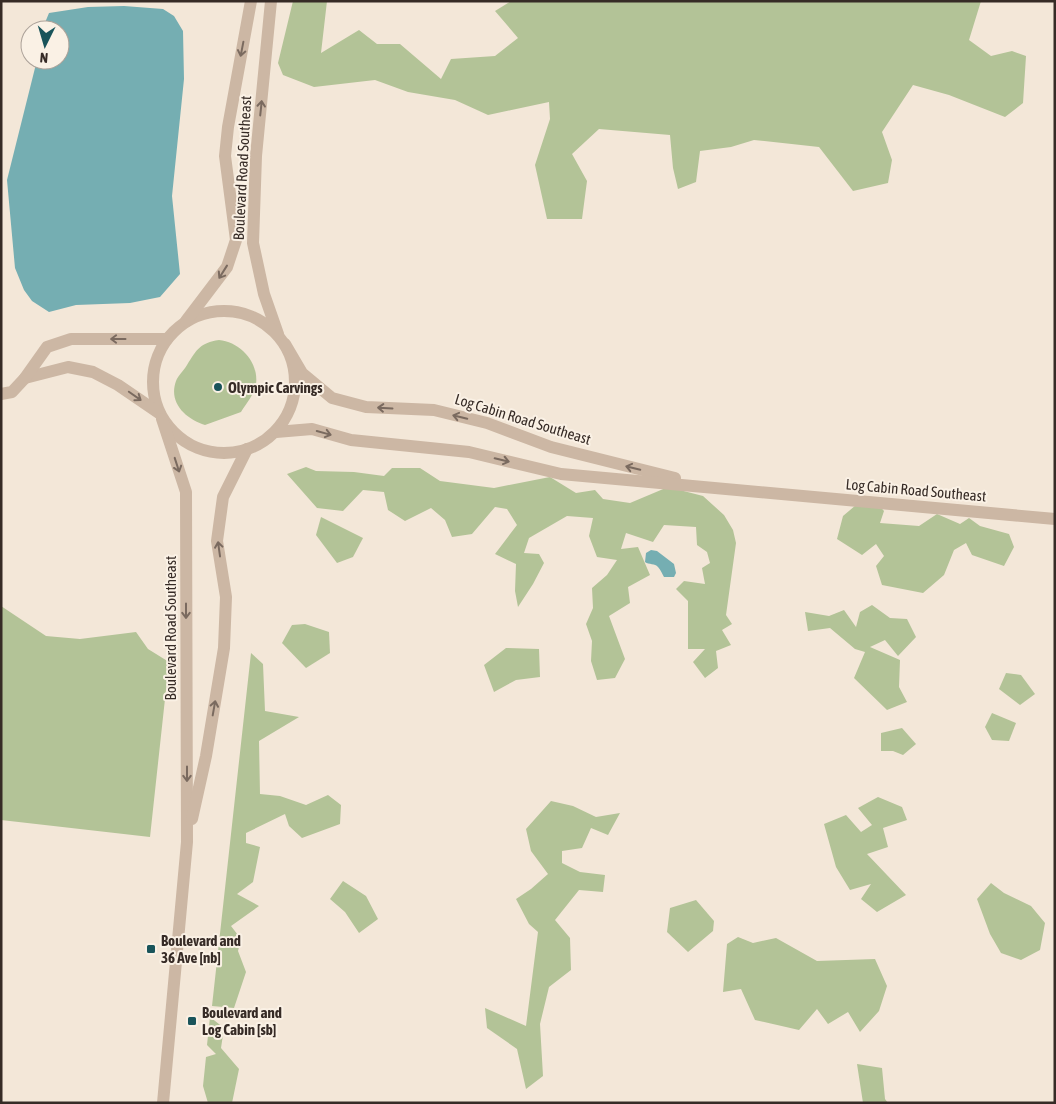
<svg xmlns="http://www.w3.org/2000/svg" width="1056" height="1104" font-family="'Asap Condensed',sans-serif">
<rect width="100%" height="100%" fill="#f3e7d8"/>
<g fill="#b3c397">
<path d="M 293,1 L 327,1 L 321,53 L 359,30 L 377,44 L 400,44 L 441,79 L 451,59 L 495,56 L 518,38 L 495,11 L 511,1 L 981,1 L 969,40 L 991,56 L 1012,51 L 1026,56 L 1023,103 L 1005,117 L 949,95 L 913,85 L 882,132 L 892,160 L 888,183 L 853,191 L 819,147 L 754,140 L 731,147 L 700,151 L 696,182 L 678,189 L 673,168 L 670,135 L 599,129 L 572,154 L 587,181 L 582,219 L 547,219 L 535,165 L 550,119 L 549,102 L 488,115 L 455,100 L 408,92 L 375,80 L 314,87 L 283,75 L 278,63 Z"/>
<path d="M 219,340 C 240,342 259,362 256,384 C 255,393 246,404 241,412 L 205,425 C 186,419 168,403 176,381 C 178,376 184,370 187,365 C 197,349 200,343 219,340 Z"/>
<path d="M 306,467 L 316,471 L 354,472 L 384,476 L 392,468 L 420,468 L 440,481 L 494,488 L 550,477 L 576,493 L 595,490 L 603,499 L 630,503 L 668,487 L 703,496 L 724,515 L 733,530 L 736,543 L 726,615 L 732,624 L 722,630 L 731,645 L 716,651 L 718,668 L 705,678 L 693,662 L 705,649 L 688,649 L 688,601 L 676,589 L 684,581 L 705,584 L 702,568 L 710,563 L 707,552 L 697,545 L 696,527 L 664,525 L 653,542 L 626,533 L 621,549 L 638,547 L 650,575 L 628,587 L 630,603 L 609,616 L 625,659 L 615,678 L 597,680 L 591,661 L 592,641 L 586,624 L 593,608 L 592,588 L 607,575 L 617,560 L 597,557 L 589,536 L 593,518 L 567,516 L 529,538 L 524,553 L 539,554 L 544,563 L 533,584 L 518,607 L 515,591 L 516,564 L 495,554 L 517,525 L 507,509 L 495,507 L 472,534 L 452,537 L 445,520 L 431,508 L 405,521 L 388,510 L 384,492 L 363,490 L 343,511 L 317,508 L 287,474 Z"/>
<path d="M 873,499 L 884,511 L 880,523 L 919,526 L 937,514 L 960,524 L 969,518 L 980,526 L 1009,534 L 1014,547 L 1004,566 L 972,555 L 966,543 L 954,550 L 944,575 L 923,593 L 882,585 L 876,566 L 884,556 L 876,544 L 862,555 L 837,539 L 843,516 L 856,505 Z"/>
<path d="M 321,517 L 363,538 L 353,557 L 337,563 L 316,535 Z"/>
<path d="M 872,605 L 890,618 L 907,619 L 916,637 L 898,656 L 885,640 L 870,647 L 900,660 L 899,687 L 907,702 L 887,710 L 854,678 L 865,652 L 855,649 L 830,628 L 808,631 L 805,612 L 829,616 L 844,610 L 856,627 L 860,612 Z"/>
<path d="M 1,606 L 46,636 L 80,639 L 136,632 L 148,649 L 169,662 L 150,837 L 1,820 Z"/>
<path d="M 305,624 L 329,632 L 330,653 L 306,668 L 282,643 L 292,625 Z"/>
<path d="M 506,648 L 539,649 L 540,677 L 516,680 L 494,692 L 484,665 Z"/>
<path d="M 251,653 L 263,664 L 265,711 L 299,717 L 259,741 L 260,794 L 280,796 L 306,805 L 328,795 L 341,805 L 340,824 L 302,838 L 289,826 L 285,814 L 246,833 L 246,843 L 260,847 L 253,882 L 237,894 L 259,906 L 231,926 L 241,939 L 238,951 L 246,972 L 234,1008 L 212,1006 Z"/>
<path d="M 1006,673 L 1021,675 L 1035,694 L 1020,705 L 999,689 Z"/>
<path d="M 992,713 L 1016,723 L 1009,741 L 992,740 L 985,727 Z"/>
<path d="M 902,728 L 916,744 L 903,755 L 893,751 L 881,751 L 881,733 Z"/>
<path d="M 878,797 L 902,807 L 907,820 L 883,828 L 888,847 L 867,854 L 906,895 L 877,912 L 861,899 L 871,884 L 850,890 L 836,867 L 824,824 L 846,815 L 861,832 L 872,825 L 858,808 Z"/>
<path d="M 551,801 L 573,806 L 596,817 L 620,813 L 608,835 L 591,828 L 582,848 L 562,851 L 562,863 L 580,872 L 605,875 L 603,892 L 579,890 L 555,920 L 570,938 L 571,970 L 549,987 L 540,1024 L 543,1076 L 526,1089 L 517,1049 L 487,1028 L 485,1008 L 526,1026 L 538,932 L 529,924 L 516,899 L 531,889 L 548,874 L 531,851 L 526,829 Z"/>
<path d="M 343,881 L 366,896 L 378,919 L 359,933 L 345,912 L 330,899 Z"/>
<path d="M 991,883 L 1004,893 L 1031,906 L 1045,923 L 1040,950 L 1021,960 L 1001,953 L 990,934 L 977,899 Z"/>
<path d="M 696,900 L 714,921 L 713,931 L 688,952 L 667,932 L 670,908 Z"/>
<path d="M 738,937 L 753,943 L 776,938 L 817,961 L 875,959 L 887,986 L 879,1011 L 860,1032 L 848,1012 L 828,1024 L 817,1009 L 799,1030 L 755,1020 L 741,989 L 723,992 L 727,944 Z"/>
<path d="M 210,1017 L 224,1028 L 221,1048 L 239,1069 L 232,1103 L 208,1103 L 203,1086 L 206,1057 L 216,1054 L 207,1045 Z"/>
<path d="M 857,1064 L 882,1068 L 885,1099 L 888,1103 L 863,1103 Z"/>
</g>
<g fill="#75aeb2">
<path d="M 124,6 L 163,9 L 174,16 L 183,31 L 184,79 L 172,196 L 180,274 L 160,297 L 130,303 L 76,305 L 49,312 L 32,301 L 24,290 L 15,268 L 7,180 L 37,60 L 60,60 L 60,30 L 42,30 L 49,13 L 88,7 Z"/>
<path d="M 651,550 L 657,551 L 674,564 L 676,573 L 674,577 L 664,577 C 662,574 661,570 658,567 C 655,563 649,565 645,562 L 646,553 Z"/>
</g>
<g fill="none" stroke-linecap="round" stroke-linejoin="round">
<g stroke="#ccb7a4" stroke-width="12">
<path d="M 271,1 L 256,156 L 253,243 L 264,294 L 278,334"/>
<circle cx="224" cy="382" r="71"/>
<path d="M 186,321 L 227,267 L 236,240 L 225,156 L 228,127 L 251,1"/>
<path d="M 285,344 L 302,373 L 332,398 L 366,407 L 434,410 L 487,423 L 551,447 L 675,478"/>
<path d="M 25,378 L 68,367 L 93,372 L 118,385 L 159,413"/>
<path d="M 1,394 L 12,392 L 25,378 L 47,347 L 71,339 L 167,339"/>
<path d="M 162,419 L 186,492 L 187,842 L 163,1103"/>
<path d="M 276,432 L 312,429 L 351,440 L 469,452 L 561,474 L 1055,519"/>
<path d="M 192,819 L 206,756 L 224,648 L 226,597 L 217,541 L 223,497 L 247,449"/>
</g>
</g>
<defs><path id="oneway-shaft" d="M-6 0H5M1.5-3L5.5 0L1.5 3" fill="none" stroke-width="1.6" stroke-linecap="round" stroke-linejoin="round" transform="scale(1.25)"/></defs>
<g stroke="#7a6a5f">
<use href="#oneway-shaft" transform="translate(242 49) rotate(101)"/>
<use href="#oneway-shaft" transform="translate(261 108) rotate(-84)"/>
<use href="#oneway-shaft" transform="translate(223 272) rotate(122)"/>
<use href="#oneway-shaft" transform="translate(118 339) rotate(180)"/>
<use href="#oneway-shaft" transform="translate(135 396) rotate(35)"/>
<use href="#oneway-shaft" transform="translate(385 408) rotate(-177)"/>
<use href="#oneway-shaft" transform="translate(460 417) rotate(-166)"/>
<use href="#oneway-shaft" transform="translate(324 433) rotate(15)"/>
<use href="#oneway-shaft" transform="translate(502 460) rotate(13)"/>
<use href="#oneway-shaft" transform="translate(177 465) rotate(72)"/>
<use href="#oneway-shaft" transform="translate(633 468) rotate(-166)"/>
<use href="#oneway-shaft" transform="translate(219 549) rotate(-98)"/>
<use href="#oneway-shaft" transform="translate(186 611) rotate(90)"/>
<use href="#oneway-shaft" transform="translate(214 708) rotate(-80)"/>
<use href="#oneway-shaft" transform="translate(187 774) rotate(90)"/>
</g>
<g fill="#19545a" stroke="#faf1e5" stroke-width="2">
<circle cx="218" cy="387" r="5"/>
<rect x="146" y="944" width="10" height="10" rx="2.5"/>
<rect x="187" y="1016" width="10" height="10" rx="2.5"/>
</g>
<g text-anchor="middle" dominant-baseline="central" stroke-width="4" stroke-linejoin="round" paint-order="stroke">
<g font-size="15" fill="#362b26" stroke="#faf1e5">
<text transform="translate(242 168) rotate(-87)">Boulevard Road Southeast</text>
<text transform="translate(523 419) rotate(17)">Log Cabin Road Southeast</text>
<text transform="translate(916 490) rotate(5)">Log Cabin Road Southeast</text>
<text transform="translate(170 628) rotate(-90)">Boulevard Road Southeast</text>
</g>
<g font-size="15" font-weight="bold" fill="#362b26" stroke="#faf1e5" text-anchor="start">
<text x="228" y="387">Olympic Carvings</text>
<text x="161" y="940">Boulevard and<tspan x="161" dy="17">36 Ave [nb]</tspan></text>
<text x="202" y="1012">Boulevard and<tspan x="202" dy="17">Log Cabin [sb]</tspan></text>
</g>
</g>
<rect width="1056" height="1104" fill="none" stroke="#362b26" stroke-width="5"/>
<g transform="translate(45 45) rotate(185)"><circle r="24" fill="#faf1e5" stroke="#aca299"/>
<path d="M0-4L9 19L0 12L-9 19Z" fill="#19545a"/>
<text y="-8" font-size="14" font-weight="bold" text-anchor="middle" fill="#362b26">N</text>
</g>
</svg>
